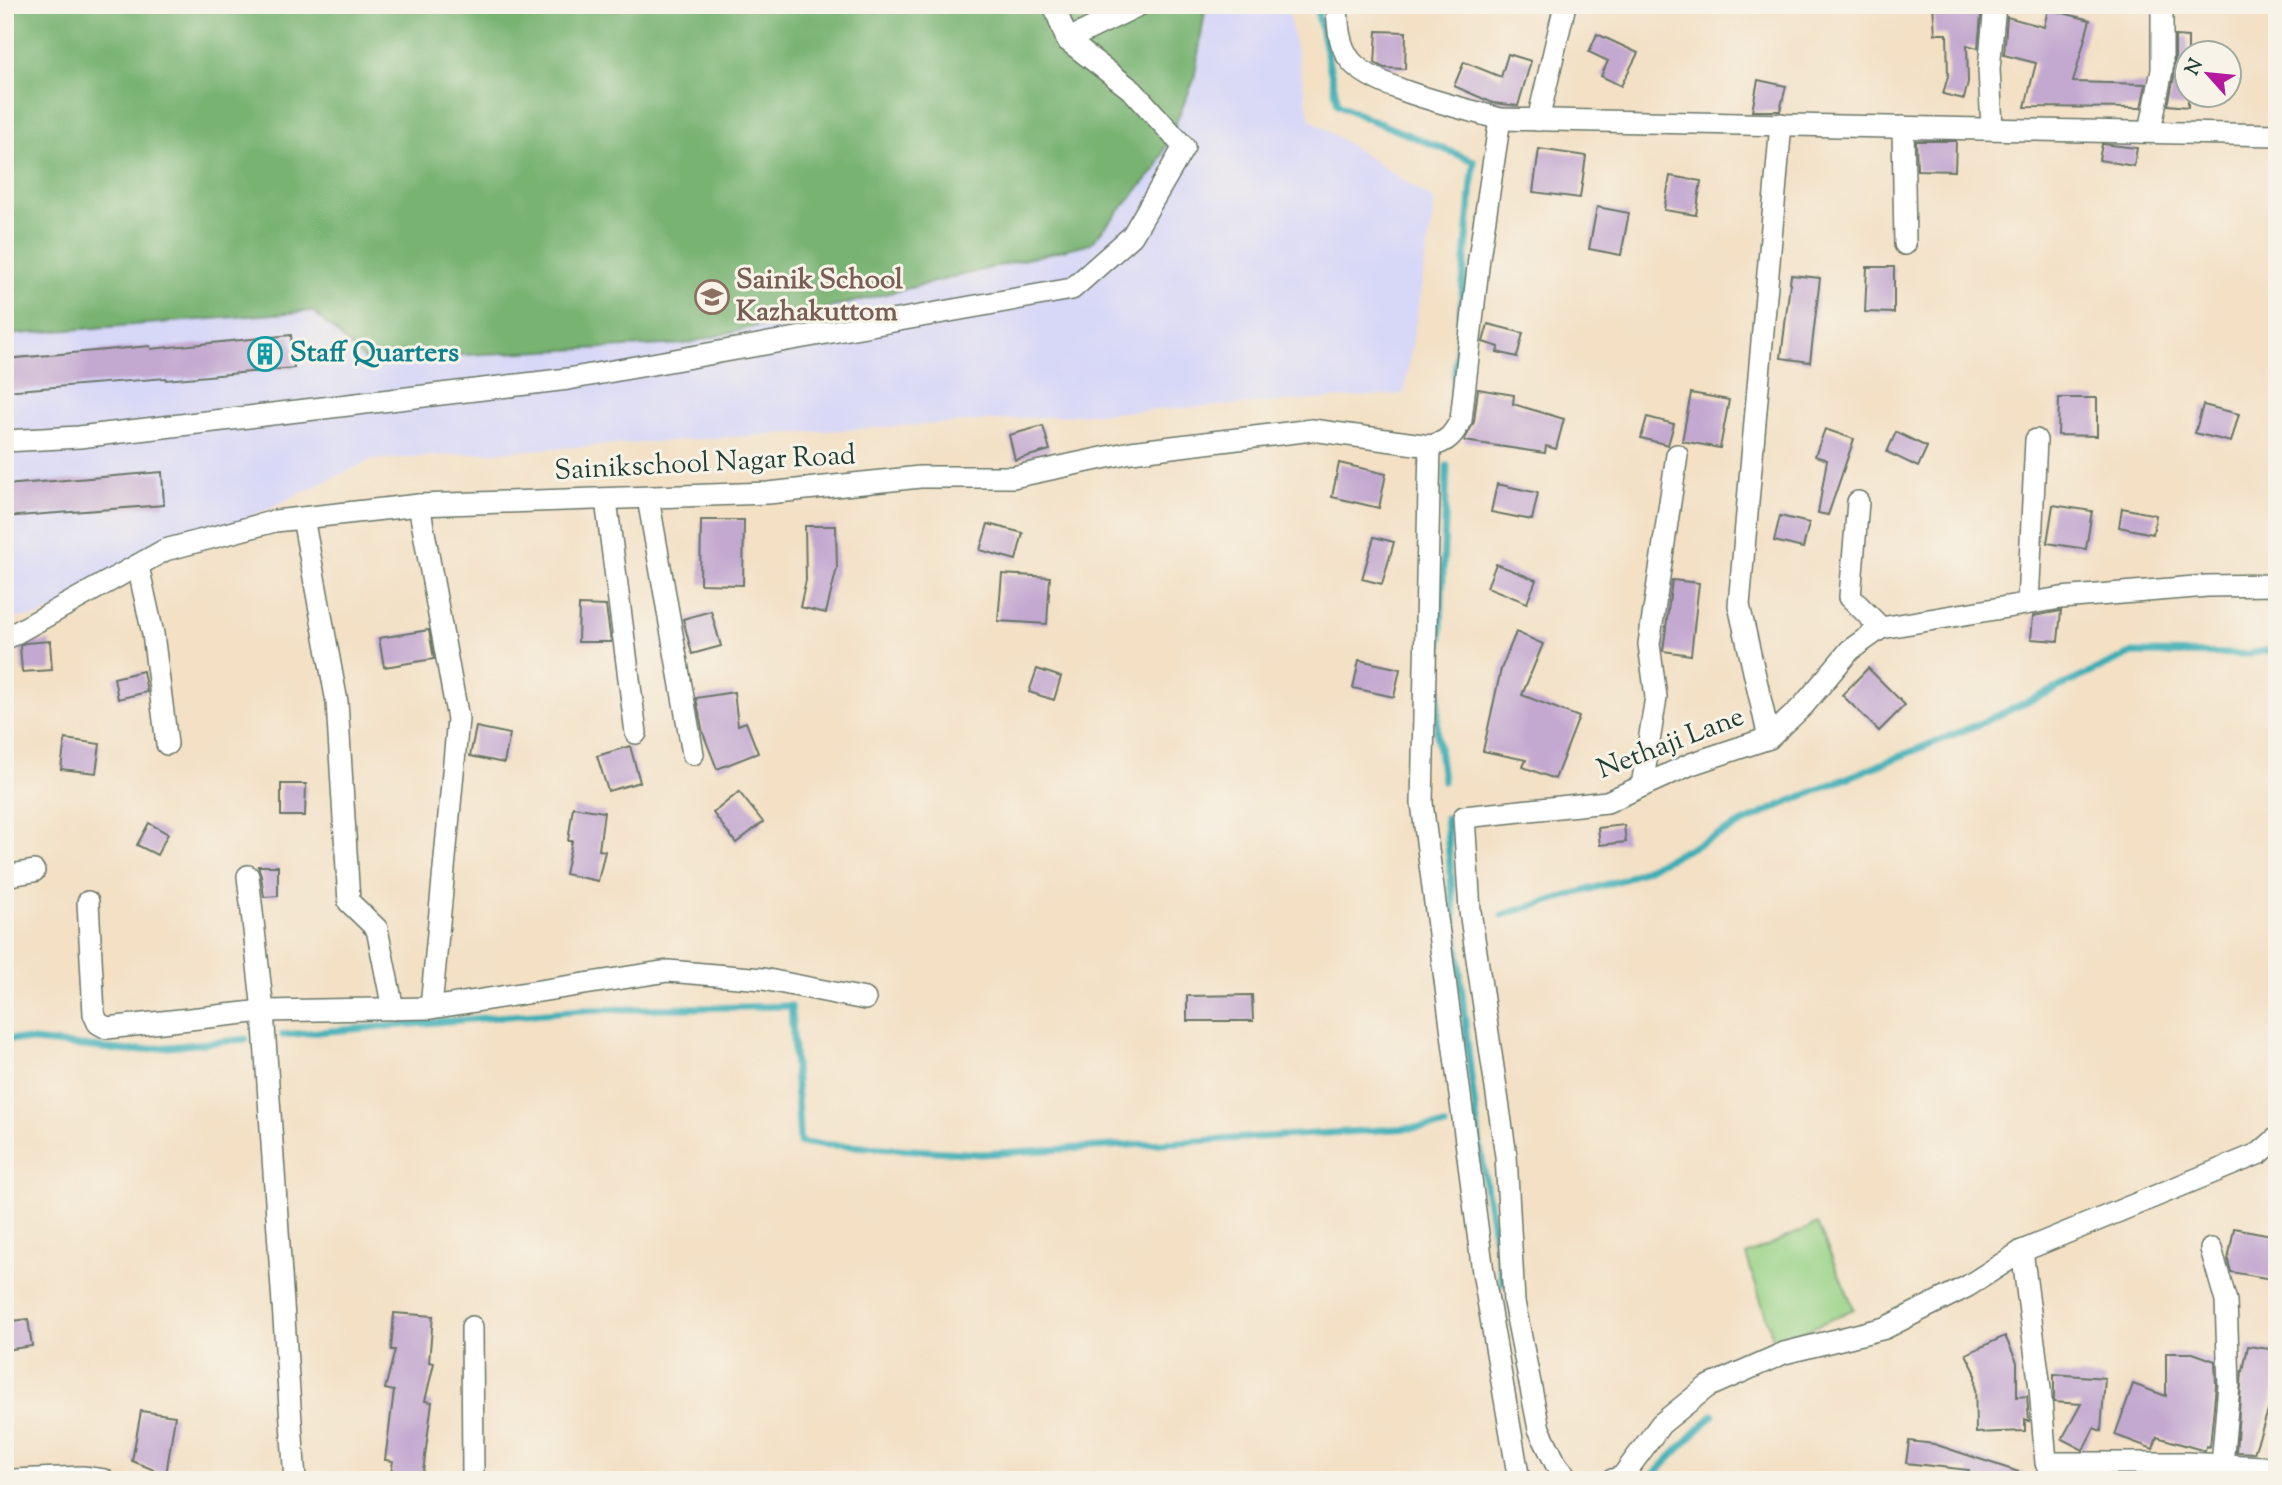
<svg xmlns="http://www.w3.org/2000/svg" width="2282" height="1485" font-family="'Sorts Mill Goudy',serif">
<rect width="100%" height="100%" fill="#f7f3e8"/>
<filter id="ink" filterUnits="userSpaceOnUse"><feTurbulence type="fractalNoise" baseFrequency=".0143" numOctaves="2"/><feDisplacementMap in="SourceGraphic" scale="14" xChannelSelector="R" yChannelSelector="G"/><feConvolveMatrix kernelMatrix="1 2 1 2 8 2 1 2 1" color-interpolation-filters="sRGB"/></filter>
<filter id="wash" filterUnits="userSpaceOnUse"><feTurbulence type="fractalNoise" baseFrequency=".00686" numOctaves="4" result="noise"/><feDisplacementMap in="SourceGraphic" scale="28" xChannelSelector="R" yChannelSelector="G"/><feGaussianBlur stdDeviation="1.57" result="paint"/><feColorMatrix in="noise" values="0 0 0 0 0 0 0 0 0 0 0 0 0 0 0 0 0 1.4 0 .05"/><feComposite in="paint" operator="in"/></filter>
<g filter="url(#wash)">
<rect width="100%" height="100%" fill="#f3e0c5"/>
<path fill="#d7d7f8" d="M 5,5 L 1287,5 L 1310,119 L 1435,201 L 1404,394 L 371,460 L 40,616 L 5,619 Z"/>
<path fill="#96d184" stroke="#5a875c" stroke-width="2" d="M 1817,1224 L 1854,1309 L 1775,1344 L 1746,1255 Z"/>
<path fill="#78b372" stroke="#4c7853" stroke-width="2" d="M 5,5 L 1206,5 L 1194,80 L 1156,169 L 1091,243 L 684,344 L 365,360 L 313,311 L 5,335 Z"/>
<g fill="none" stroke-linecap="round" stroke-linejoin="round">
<g stroke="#3badb5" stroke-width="7">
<path d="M 1316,5 L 1338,104 L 1366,118 L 1474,161 L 1452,407"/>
<path d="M 1443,781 L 1437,732 L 1447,466"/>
<path d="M 1446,818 C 1459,974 1473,1130 1503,1283"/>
<path d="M 1502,915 L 1625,879 L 1781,805 L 1979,724 L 2133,653 L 2245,654 L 2277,649"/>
<path d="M 283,1035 L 581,1010 L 791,1006 L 800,1143 L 981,1154 L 1445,1126"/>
<path d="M 5,1038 L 129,1051 L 246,1039"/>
<path d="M 1534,1439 L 1537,1456"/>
<path d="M 1648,1480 L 1713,1415"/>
</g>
</g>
<g id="blocks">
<g fill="#c3a8d0">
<path d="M 1933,5 L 1982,5 L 1978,48 L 1967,45 L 1968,82 L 1964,99 L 1943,94 L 1948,76 L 1947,34 L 1935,34 Z"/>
<path d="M 2048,9 L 2090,20 L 2073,82 L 2146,84 L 2141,108 L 2025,107 L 2036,63 L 2004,55 L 2007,17 L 2044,27 Z"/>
<path d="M 1377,31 L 1406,32 L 1405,69 L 1384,68 L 1375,63 Z"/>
<path d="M 1597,34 L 1638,53 L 1621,86 L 1601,76 L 1608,61 L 1589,52 Z"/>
<path d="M 2175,36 L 2188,37 L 2188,107 L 2168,105 L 2175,72 Z"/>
<path d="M 1508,54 L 1531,61 L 1518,106 L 1493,103 L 1454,86 L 1464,62 L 1501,77 Z"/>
<path d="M 1758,80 L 1786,86 L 1780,111 L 1752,111 Z"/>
<path d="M 1916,141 L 1956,141 L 1955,171 L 1917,170 Z"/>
<path d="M 2102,144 L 2137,148 L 2134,166 L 2099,160 Z"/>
<path d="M 1539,149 L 1586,156 L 1580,198 L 1533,192 Z"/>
<path d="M 1670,176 L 1701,181 L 1696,215 L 1664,210 Z"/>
<path d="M 1597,207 L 1629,213 L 1621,255 L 1589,249 Z"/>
<path d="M 1867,267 L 1894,267 L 1894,313 L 1865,312 Z"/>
<path d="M 1791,275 L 1820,278 L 1810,362 L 1781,358 Z"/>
<path d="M 1488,324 L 1523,333 L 1517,357 L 1497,352 L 1499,347 L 1483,342 Z"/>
<path d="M 291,335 L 294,368 L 166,380 L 166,378 L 5,391 L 5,359 L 150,346 L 151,349 Z"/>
<path d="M 1478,389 L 1514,395 L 1513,404 L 1564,419 L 1556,449 L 1546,446 L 1545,453 L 1464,441 L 1474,422 Z"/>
<path d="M 1691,393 L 1729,400 L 1720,448 L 1682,441 Z"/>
<path d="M 2059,398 L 2097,398 L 2097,436 L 2058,435 Z"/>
<path d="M 2203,405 L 2239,414 L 2231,442 L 2195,433 Z"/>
<path d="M 1647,417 L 1674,424 L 1668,445 L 1641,438 Z"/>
<path d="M 1043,426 L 1050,450 L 1015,460 L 1009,435 Z"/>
<path d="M 1825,429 L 1854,439 L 1828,515 L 1818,513 L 1827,460 L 1815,456 Z"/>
<path d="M 1896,432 L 1927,447 L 1918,467 L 1887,452 Z"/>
<path d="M 1339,463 L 1386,474 L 1379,508 L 1332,497 Z"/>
<path d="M 162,472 L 164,505 L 5,517 L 5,485 Z"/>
<path d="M 1497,484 L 1538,493 L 1532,520 L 1491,512 Z"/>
<path d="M 2053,505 L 2092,511 L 2086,549 L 2047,543 Z"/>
<path d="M 2122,508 L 2156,515 L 2153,534 L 2119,527 Z"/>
<path d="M 1780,516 L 1809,523 L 1803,548 L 1774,541 Z"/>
<path d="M 701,520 L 744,520 L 743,585 L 700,584 Z"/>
<path d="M 988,524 L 1023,533 L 1016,560 L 980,550 Z"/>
<path d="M 805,526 L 836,526 L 837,568 L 826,613 L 800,607 L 806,580 Z"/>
<path d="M 1374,537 L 1394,542 L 1382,584 L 1362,579 Z"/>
<path d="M 1496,564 L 1536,580 L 1527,603 L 1487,587 Z"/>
<path d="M 1002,574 L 1050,577 L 1047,624 L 998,621 Z"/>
<path d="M 1672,580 L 1699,583 L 1691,655 L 1663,651 Z"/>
<path d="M 579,605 L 606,606 L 611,642 L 578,642 Z"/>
<path d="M 711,611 L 721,646 L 692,654 L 683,619 Z"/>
<path d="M 2061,611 L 2058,641 L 2031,639 L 2033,616 Z"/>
<path d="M 429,630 L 434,659 L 384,667 L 379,638 Z"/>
<path d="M 1516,632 L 1543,644 L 1522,695 L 1579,717 L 1555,779 L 1523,767 L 1526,760 L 1483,751 L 1501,669 Z"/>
<path d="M 50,641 L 52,670 L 22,672 L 20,645 L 25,643 Z"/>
<path d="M 1359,660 L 1400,669 L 1394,697 L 1353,688 Z"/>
<path d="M 1868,668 L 1905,705 L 1879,731 L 1842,695 Z"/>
<path d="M 1037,669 L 1061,677 L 1054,700 L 1029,692 Z"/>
<path d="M 143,671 L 147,692 L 118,699 L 114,678 Z"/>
<path d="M 734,692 L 738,725 L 746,722 L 758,753 L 717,769 L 703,733 L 696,698 Z"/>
<path d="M 476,727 L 510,734 L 504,763 L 470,756 Z"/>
<path d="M 65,739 L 100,744 L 96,773 L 61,769 Z"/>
<path d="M 630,746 L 640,782 L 608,791 L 597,756 Z"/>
<path d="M 281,784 L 306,784 L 305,816 L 281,816 Z"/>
<path d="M 739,792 L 763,822 L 736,843 L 713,813 Z"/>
<path d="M 573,807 L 604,812 L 599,850 L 605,851 L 598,881 L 565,874 L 572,841 L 568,841 Z"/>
<path d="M 149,823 L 168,834 L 157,855 L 137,845 Z"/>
<path d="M 1624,825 L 1626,842 L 1600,845 L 1598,828 Z"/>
<path d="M 258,866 L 278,866 L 278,896 L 264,897 L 261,875 Z"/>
<path d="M 1252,995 L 1253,1021 L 1187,1021 L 1187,996 Z"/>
<path d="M 2234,1228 L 2277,1236 L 2277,1280 L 2231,1272 L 2228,1260 Z"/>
<path d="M 394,1313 L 433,1316 L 429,1362 L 434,1363 L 425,1401 L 432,1402 L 422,1480 L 390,1480 L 393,1461 L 385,1460 L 394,1391 L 385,1389 L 395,1350 L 391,1350 Z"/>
<path d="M 28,1319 L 32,1346 L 5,1350 L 5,1322 Z"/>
<path d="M 2005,1336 L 2017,1362 L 2017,1397 L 2027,1396 L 2029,1421 L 2025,1419 L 2025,1431 L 1976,1433 L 1975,1372 L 1966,1354 Z"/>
<path d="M 2248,1346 L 2277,1350 L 2277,1370 L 2272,1399 L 2254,1453 L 2236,1452 L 2242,1371 L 2243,1371 Z"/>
<path d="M 2166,1353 L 2193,1353 L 2215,1361 L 2216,1385 L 2210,1447 L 2207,1446 L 2205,1451 L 2157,1437 L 2153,1449 L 2115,1435 L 2133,1384 L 2166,1396 Z"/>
<path d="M 2054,1374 L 2105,1378 L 2101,1431 L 2094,1428 L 2083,1450 L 2062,1439 L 2081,1404 L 2054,1402 Z"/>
<path d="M 141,1411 L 175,1416 L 166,1475 L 132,1461 Z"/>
<path d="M 1909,1441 L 1934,1444 L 2031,1476 L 2031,1480 L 1966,1480 L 1969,1470 L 1906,1463 Z"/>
</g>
</g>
</g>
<g filter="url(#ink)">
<use href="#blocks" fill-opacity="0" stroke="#697667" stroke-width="2"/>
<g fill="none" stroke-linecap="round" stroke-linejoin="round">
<g stroke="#697667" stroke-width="24">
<g id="minor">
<path d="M 1054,5 L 1067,40 L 1139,5"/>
<path d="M 1500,119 C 1759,126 2018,128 2277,135"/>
<path d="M 1538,120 L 1565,5"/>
<path d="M 1903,127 L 1905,244"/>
<path d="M 1992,128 L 1989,69 L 1995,5"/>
<path d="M 2150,131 L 2162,70 L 2162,5"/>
<path d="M 5,441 L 79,437 L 568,379 L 1072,289 L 1132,236 L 1184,147 L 1133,91 L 1067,40"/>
<path d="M 1430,446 L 1422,803 L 1483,1272 L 1519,1480"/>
<path d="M 648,498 L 693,754"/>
<path d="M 606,500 L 636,733"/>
<path d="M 1858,502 L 1850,597 L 1881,628"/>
<path d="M 419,505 L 458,719 L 431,1008"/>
<path d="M 303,518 L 337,702 L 349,902 L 377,929 L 393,1009"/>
<path d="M 138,566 L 153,634 L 167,744"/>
<path d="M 2028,603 L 2036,440"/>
<path d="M 5,639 L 165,550 L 275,521 L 419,505 L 768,493 L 920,477 L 1013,477 L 1131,452 L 1312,430 L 1430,446 C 1448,442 1453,435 1461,420 L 1479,258 L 1500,119 C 1464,108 1374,89 1351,61 C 1338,45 1338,25 1337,5"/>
<path d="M 1769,738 L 1739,605 L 1781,124"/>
<path d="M 1642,786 L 1656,697 L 1649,644 L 1677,455"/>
<path d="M 5,876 L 34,871"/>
<path d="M 248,876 L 263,1011 L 295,1480"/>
<path d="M 88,902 L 94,1014 L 98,1023 L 107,1028 L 263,1011 L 431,1008 L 668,971 L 763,979 L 865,999"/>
<path d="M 2211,1249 L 2226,1301 L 2229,1385 L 2222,1465"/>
<path d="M 2022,1251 L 2040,1388 L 2046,1463 L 2185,1463 L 2263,1467 L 2277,1470"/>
<path d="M 472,1327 L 473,1480"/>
<path d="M 14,1480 L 82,1477 L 104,1480"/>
<path d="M 1569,1480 L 1556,1464 L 1539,1429 L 1514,1302 L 1506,1156 L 1470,911 L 1464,817 L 1607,802 L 1691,764 L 1769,738 L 1803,706 L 1850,650 L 1881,628 L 2061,598 L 2207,586 L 2277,585"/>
<path d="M 1612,1480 L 1622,1477 L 1661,1424 L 1707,1387 L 1784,1353 L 1885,1328 L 1968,1286 L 2022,1251 L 2260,1153 L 2277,1138"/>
</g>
</g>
<use href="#minor" stroke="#fff" stroke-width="21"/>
</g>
</g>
<defs>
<g id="school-ring" transform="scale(1.75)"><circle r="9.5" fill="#f7f3e8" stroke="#8d6e63" stroke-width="1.5"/><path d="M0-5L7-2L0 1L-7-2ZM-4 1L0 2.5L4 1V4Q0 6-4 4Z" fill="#8d6e63"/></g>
<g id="building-ring" transform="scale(1.75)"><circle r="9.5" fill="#f7f3e8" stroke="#0f9aa8" stroke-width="1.5"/><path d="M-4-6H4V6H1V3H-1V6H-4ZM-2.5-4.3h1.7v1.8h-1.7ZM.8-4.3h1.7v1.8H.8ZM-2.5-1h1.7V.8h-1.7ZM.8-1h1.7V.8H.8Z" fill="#0f9aa8"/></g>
</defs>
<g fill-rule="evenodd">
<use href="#school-ring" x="712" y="297"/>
<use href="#building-ring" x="265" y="354"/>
</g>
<g text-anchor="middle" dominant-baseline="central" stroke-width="6" stroke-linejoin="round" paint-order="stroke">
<g font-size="28" font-weight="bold" fill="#785e54" stroke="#f7f3e8" text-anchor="start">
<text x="736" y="281">Sainik School<tspan x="736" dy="32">Kazhakuttom</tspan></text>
</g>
<g font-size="28" font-weight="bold" fill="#0d838f" stroke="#f7f3e8" text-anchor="start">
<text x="290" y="354">Staff Quarters</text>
</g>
<g font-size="28" fill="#1f3d34" stroke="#f7f3e8">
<text transform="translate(705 464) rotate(-3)">Sainikschool Nagar Road</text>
<text transform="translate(1671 744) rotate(-21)">Nethaji Lane</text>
</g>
</g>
<rect width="2282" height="1485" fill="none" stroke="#f7f3e8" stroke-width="28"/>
<g transform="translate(2208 74) rotate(297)"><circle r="33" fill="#f7f3e8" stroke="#a1aaa0" stroke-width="2"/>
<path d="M0-5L12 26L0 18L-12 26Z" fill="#b5179e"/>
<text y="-10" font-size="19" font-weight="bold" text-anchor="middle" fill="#1f3d34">N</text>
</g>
</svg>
